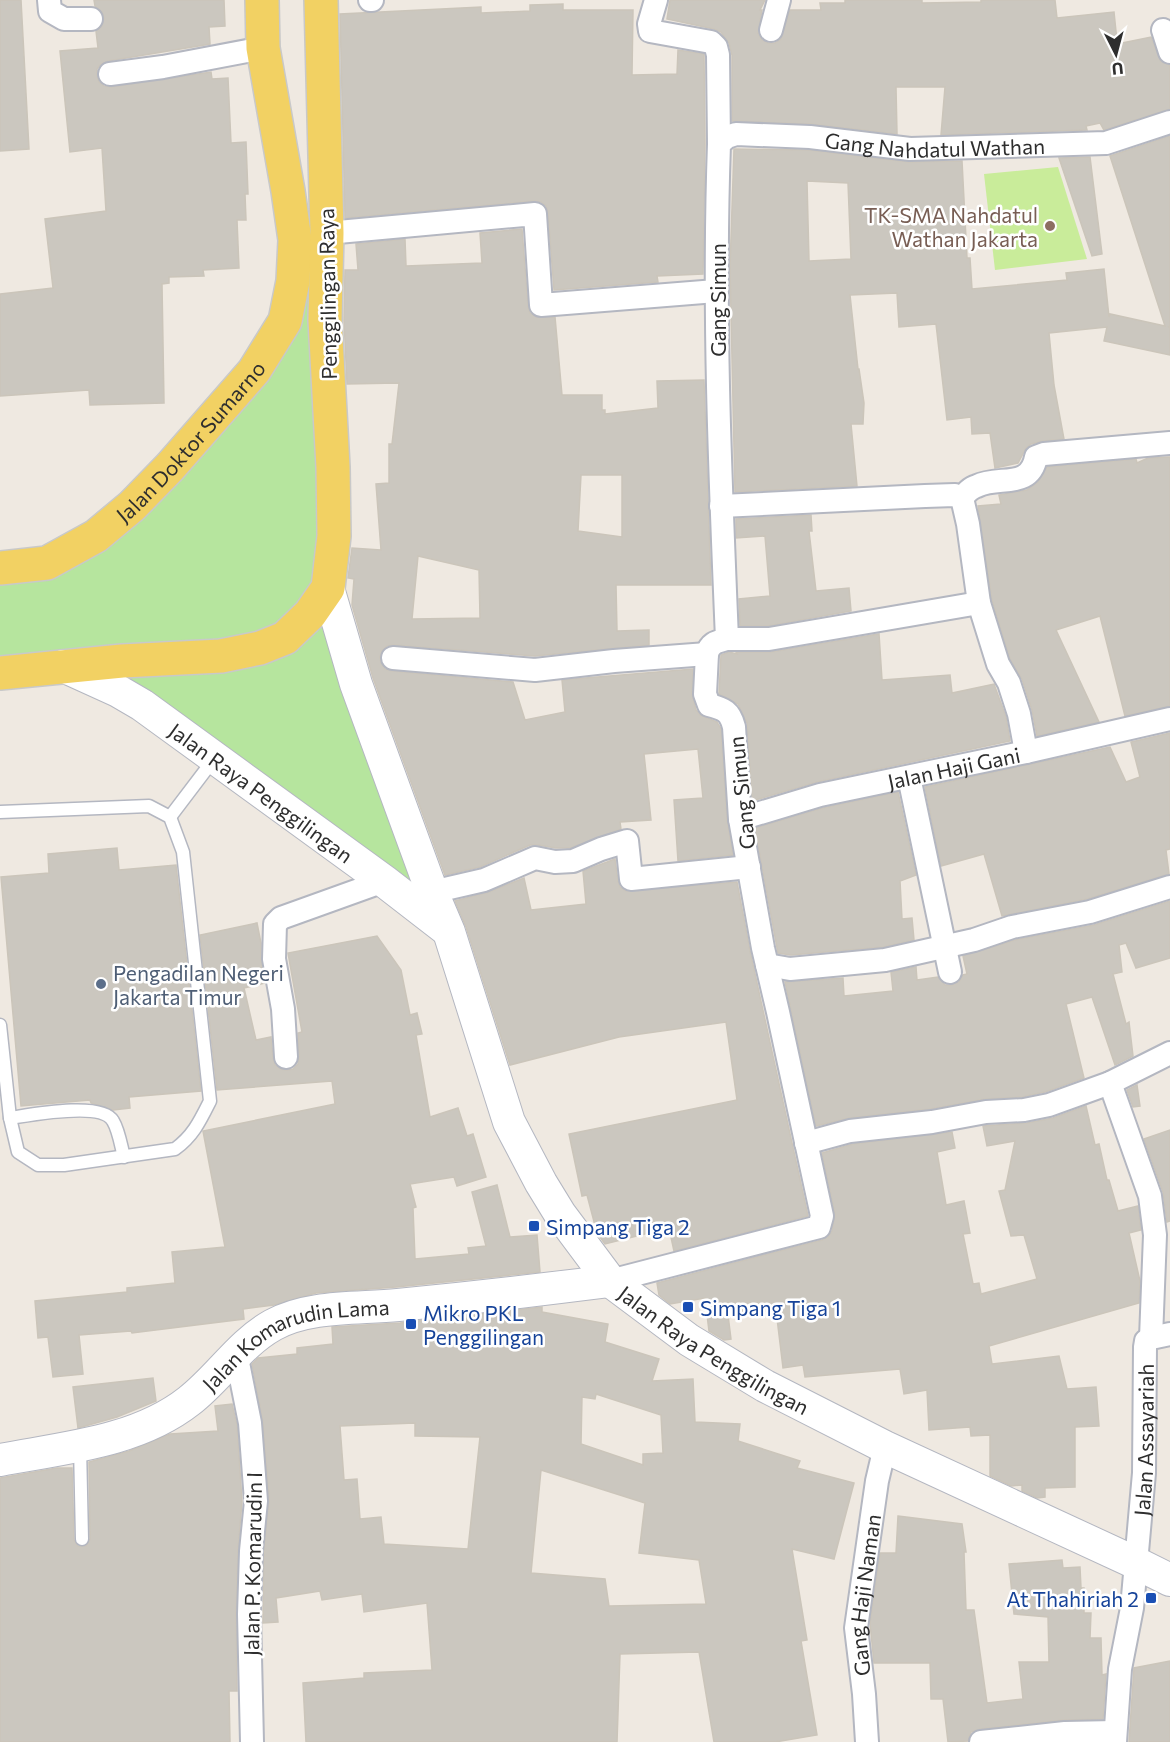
<svg xmlns="http://www.w3.org/2000/svg" width="1170" height="1742" font-family="Commissioner,sans-serif">
<rect width="100%" height="100%" fill="#efe9e1"/>
<path fill="#b6e59e" d="M 327,233 L 328,588 L 449,932 L 118,691 L 0,672 L 0,567 L 47,563 L 170,467 Z"/>
<path fill="#c9ec9a" d="M 1058,167 L 1087,259 L 995,270 L 984,174 Z"/>
<g fill="#cbc7bf" stroke="#cbc5ba" stroke-width="1.5" fill-rule="evenodd">
<path d="M 0,0 L 21,0 L 29,149 L 0,151 Z"/>
<path d="M 94,0 L 224,0 L 225,26 L 209,27 L 210,44 L 108,61 L 101,64 L 97,69 L 97,76 L 99,82 L 104,86 L 111,87 L 211,72 L 212,79 L 228,78 L 231,143 L 246,142 L 248,194 L 245,194 L 246,220 L 237,220 L 239,268 L 203,270 L 204,276 L 169,277 L 169,283 L 162,284 L 164,403 L 90,405 L 89,390 L 0,396 L 0,294 L 53,288 L 45,219 L 106,211 L 102,148 L 70,152 L 60,51 L 98,48 L 96,31 L 102,26 L 104,18 L 102,12 L 95,6 Z"/>
<path d="M 670,0 L 765,0 L 760,10 L 762,10 L 758,33 L 762,40 L 768,43 L 775,43 L 781,39 L 790,10 L 821,10 L 820,3 L 845,3 L 845,0 L 922,0 L 922,3 L 981,2 L 981,0 L 1055,0 L 1057,18 L 1114,12 L 1117,41 L 1122,41 L 1122,43 L 1151,37 L 1161,62 L 1170,65 L 1170,109 L 1104,130 L 1100,123 L 1086,126 L 1087,130 L 941,135 L 945,87 L 896,87 L 897,134 L 811,124 L 732,121 L 732,55 L 729,43 L 721,32 L 714,29 L 667,19 Z"/>
<path d="M 563,4 L 563,10 L 633,10 L 632,75 L 677,74 L 678,50 L 704,54 L 705,144 L 703,274 L 657,276 L 658,282 L 554,290 L 548,213 L 546,206 L 541,202 L 534,201 L 345,218 L 340,14 L 481,7 L 481,13 L 530,11 L 530,5 Z"/>
<path d="M 1170,136 L 1170,326 L 1168,327 L 1170,327 L 1170,355 L 1104,341 L 1107,327 L 1049,333 L 1054,385 L 1064,439 L 1043,441 L 1031,444 L 1026,448 L 1018,463 L 995,468 L 990,433 L 972,434 L 971,417 L 947,420 L 936,324 L 899,327 L 897,293 L 850,295 L 858,369 L 859,369 L 864,403 L 863,424 L 851,424 L 857,486 L 735,492 L 730,268 L 734,149 L 809,150 L 909,162 L 962,161 L 967,258 L 970,258 L 972,289 L 1067,280 L 1066,273 L 1104,269 L 1109,317 L 1110,314 L 1165,326 L 1110,156 ZM 807,181 L 848,183 L 851,259 L 809,261 Z"/>
<path d="M 1090,157 L 1102,254 L 1092,256 L 1059,158 Z"/>
<path d="M 522,229 L 528,306 L 530,313 L 536,317 L 555,317 L 562,395 L 602,395 L 602,410 L 605,410 L 605,414 L 658,408 L 657,381 L 704,380 L 711,585 L 616,585 L 617,631 L 649,630 L 649,645 L 535,656 L 394,645 L 387,646 L 382,651 L 380,657 L 381,663 L 385,669 L 392,671 L 513,682 L 525,720 L 565,712 L 562,680 L 693,669 L 692,694 L 696,710 L 700,715 L 717,722 L 721,729 L 727,820 L 733,855 L 678,861 L 674,800 L 703,798 L 698,749 L 644,754 L 651,820 L 620,822 L 621,829 L 570,848 L 556,848 L 538,845 L 530,845 L 480,867 L 445,875 L 373,678 L 352,605 L 354,579 L 348,578 L 352,548 L 381,550 L 376,484 L 389,483 L 389,444 L 392,444 L 399,383 L 347,384 L 344,320 L 345,270 L 358,270 L 356,244 L 405,239 L 406,266 L 482,263 L 480,233 ZM 581,475 L 622,475 L 622,537 L 578,531 ZM 418,556 L 479,570 L 480,618 L 412,619 Z"/>
<path d="M 1170,457 L 1170,706 L 1125,716 L 1100,616 L 1056,630 L 1099,722 L 1037,736 L 1032,710 L 1022,679 L 1010,659 L 992,600 L 978,506 L 1001,504 L 999,495 L 1027,490 L 1038,482 L 1047,467 L 1136,459 L 1137,463 L 1148,458 Z"/>
<path d="M 811,515 L 812,531 L 809,531 L 816,591 L 849,588 L 851,611 L 768,626 L 740,626 L 739,599 L 770,596 L 765,536 L 736,538 L 736,519 Z"/>
<path d="M 879,634 L 882,680 L 950,675 L 952,693 L 994,684 L 1006,717 L 1010,741 L 817,782 L 752,801 L 747,723 L 738,704 L 719,694 L 721,655 L 729,652 L 737,654 L 736,652 L 771,652 Z"/>
<path d="M 1170,733 L 1170,849 L 1166,850 L 1169,874 L 1087,899 L 1002,916 L 984,854 L 941,866 L 925,787 L 1110,747 L 1126,782 L 1140,777 L 1131,742 Z"/>
<path d="M 898,792 L 916,875 L 900,881 L 902,919 L 912,918 L 914,940 L 883,947 L 791,955 L 778,953 L 755,828 L 823,808 Z"/>
<path d="M 117,848 L 119,870 L 176,865 L 201,1091 L 129,1097 L 130,1108 L 113,1110 L 91,1103 L 90,1100 L 21,1106 L 1,877 L 49,873 L 48,854 Z"/>
<path d="M 615,859 L 618,881 L 620,887 L 626,891 L 737,882 L 750,951 L 808,1216 L 674,1251 L 669,1228 L 605,1244 L 597,1233 L 587,1195 L 582,1196 L 569,1134 L 737,1100 L 726,1022 L 619,1037 L 510,1065 L 466,927 L 455,901 L 489,892 L 524,878 L 531,910 L 586,904 L 583,871 Z"/>
<path d="M 1170,901 L 1170,958 L 1136,968 L 1126,943 L 1119,945 L 1122,972 L 1113,974 L 1126,1024 L 1129,1022 L 1133,1056 L 1115,1065 L 1092,997 L 1066,1004 L 1084,1078 L 1045,1092 L 1022,1097 L 985,1099 L 930,1109 L 849,1118 L 816,1126 L 785,982 L 843,978 L 844,996 L 893,991 L 891,972 L 916,967 L 917,980 L 938,977 L 945,985 L 952,985 L 959,982 L 963,975 L 967,974 L 963,956 L 1015,940 L 1094,925 Z"/>
<path d="M 257,923 L 261,943 L 261,961 L 265,983 L 244,988 L 256,1040 L 271,1037 L 273,1058 L 275,1065 L 281,1069 L 286,1070 L 293,1069 L 298,1064 L 299,1056 L 298,1033 L 302,1032 L 288,953 L 377,936 L 401,970 L 410,1015 L 417,1013 L 422,1034 L 416,1035 L 430,1117 L 458,1108 L 467,1136 L 473,1134 L 486,1177 L 457,1186 L 454,1177 L 410,1184 L 416,1207 L 413,1208 L 415,1259 L 469,1254 L 468,1248 L 486,1246 L 472,1192 L 497,1185 L 510,1237 L 537,1235 L 540,1272 L 396,1287 L 316,1293 L 274,1305 L 243,1309 L 244,1319 L 132,1333 L 131,1331 L 79,1335 L 83,1374 L 53,1377 L 48,1337 L 38,1338 L 35,1301 L 127,1292 L 127,1288 L 175,1283 L 172,1252 L 225,1247 L 203,1131 L 335,1104 L 332,1081 L 217,1090 L 200,935 Z"/>
<path d="M 1137,1085 L 1140,1106 L 1133,1107 L 1127,1090 Z"/>
<path d="M 1086,1106 L 1095,1145 L 1099,1144 L 1107,1180 L 1109,1180 L 1118,1211 L 1138,1206 L 1141,1230 L 1129,1233 L 1140,1281 L 1139,1303 L 989,1346 L 992,1364 L 1059,1356 L 1067,1389 L 1096,1387 L 1099,1426 L 1075,1427 L 1075,1487 L 1045,1488 L 1045,1497 L 1037,1498 L 1022,1491 L 1022,1485 L 1011,1486 L 990,1476 L 990,1435 L 971,1436 L 970,1427 L 929,1430 L 927,1390 L 904,1394 L 900,1369 L 805,1377 L 803,1365 L 783,1368 L 776,1310 L 728,1315 L 731,1339 L 724,1340 L 709,1331 L 705,1298 L 670,1304 L 659,1295 L 657,1283 L 822,1240 L 828,1237 L 832,1231 L 835,1214 L 822,1153 L 853,1144 L 952,1132 L 955,1148 L 937,1152 L 946,1205 L 964,1201 L 970,1233 L 963,1234 L 973,1284 L 979,1283 L 981,1294 L 1037,1279 L 1024,1235 L 1011,1236 L 999,1191 L 1005,1190 L 1015,1141 L 987,1146 L 983,1126 L 1027,1123 L 1053,1118 Z"/>
<path d="M 1170,1130 L 1170,1221 L 1167,1222 L 1163,1192 L 1144,1139 Z"/>
<path d="M 542,1307 L 542,1312 L 608,1324 L 605,1342 L 659,1359 L 652,1381 L 693,1379 L 695,1422 L 740,1424 L 738,1441 L 800,1461 L 797,1468 L 854,1483 L 834,1559 L 792,1549 L 807,1640 L 801,1641 L 817,1735 L 775,1742 L 714,1742 L 699,1652 L 620,1654 L 617,1742 L 306,1742 L 303,1683 L 364,1678 L 364,1673 L 432,1670 L 427,1603 L 364,1612 L 362,1594 L 322,1600 L 320,1591 L 276,1598 L 278,1622 L 263,1623 L 264,1552 L 269,1500 L 263,1422 L 252,1364 L 258,1358 L 297,1354 L 297,1348 L 333,1344 L 332,1327 L 400,1323 ZM 596,1394 L 661,1415 L 663,1453 L 643,1454 L 643,1465 L 581,1444 L 582,1397 L 595,1399 ZM 415,1423 L 415,1436 L 480,1437 L 468,1549 L 384,1544 L 381,1517 L 360,1519 L 357,1479 L 344,1480 L 340,1426 ZM 541,1470 L 645,1503 L 639,1553 L 699,1560 L 706,1604 L 609,1606 L 605,1579 L 531,1573 Z"/>
<path d="M 153,1378 L 156,1401 L 117,1417 L 78,1428 L 73,1387 Z"/>
<path d="M 232,1404 L 237,1425 L 242,1501 L 238,1550 L 236,1614 L 237,1691 L 229,1691 L 230,1742 L 0,1742 L 0,1478 L 57,1468 L 72,1468 L 74,1540 L 78,1546 L 86,1546 L 90,1539 L 89,1462 L 129,1451 L 170,1434 L 218,1431 L 215,1406 Z"/>
<path d="M 898,1516 L 962,1524 L 966,1552 L 964,1552 L 966,1610 L 974,1610 L 987,1703 L 1023,1699 L 1019,1662 L 1049,1662 L 1048,1617 L 1014,1614 L 1009,1564 L 1062,1560 L 1063,1568 L 1080,1567 L 1081,1588 L 1084,1588 L 1084,1613 L 1091,1613 L 1090,1638 L 1101,1638 L 1102,1675 L 1106,1674 L 1103,1719 L 1064,1720 L 980,1729 L 971,1732 L 968,1741 L 948,1742 L 943,1699 L 931,1699 L 930,1663 L 874,1663 L 870,1623 L 880,1553 L 896,1553 Z"/>
<path d="M 1170,1661 L 1170,1742 L 1129,1742 L 1134,1668 Z"/>
</g>
<g fill="none" stroke-linecap="round" stroke-linejoin="round">
<g stroke="#b4b7c1" stroke-width="15">
<g id="lane">
<path d="M 0,812 L 149,806 L 170,817 L 183,852 L 210,1101 C 200,1121 193,1136 175,1149 L 64,1165 L 38,1165 L 18,1152 L 10,1118 L 0,1025"/>
<path d="M 170,817 L 214,759"/>
<path d="M 10,1118 C 30,1115 102,1101 113,1121 C 119,1131 121,1146 124,1157"/>
<path d="M 80,1446 L 82,1539"/>
</g>
</g>
<g stroke="#b4b7c1" stroke-width="26">
<g id="street">
<path d="M 49,0 L 50,11 L 64,19 L 91,19"/>
<path d="M 370,0 L 372,0"/>
<path d="M 656,0 L 649,24 L 650,31 L 711,42 L 716,47 L 718,55 L 719,144"/>
<path d="M 771,30 L 779,0"/>
<path d="M 1163,30 L 1170,52"/>
<path d="M 110,74 L 163,67 L 263,48"/>
<path d="M 327,233 L 535,214 L 541,305 L 716,291"/>
<path d="M 962,498 L 968,524 L 979,603 L 998,664 L 1009,683 L 1019,714 L 1026,752"/>
<path d="M 962,498 C 966,493 970,488 977,486 C 999,475 1030,490 1036,457 L 1044,454 L 1170,443"/>
<path d="M 721,506 L 925,496 L 955,495 L 962,498"/>
<path d="M 727,639 L 769,639 L 979,603"/>
<path d="M 393,658 L 535,670 L 614,661 L 707,654"/>
<path d="M 909,777 L 950,972"/>
<path id="s1" d="M 740,819 L 820,795 L 1026,752 L 1170,719"/>
<path d="M 432,892 L 484,880 L 535,858 L 555,862 L 573,861 L 601,849 L 627,841 L 631,879 L 749,867"/>
<path d="M 767,965 L 790,969 L 885,960 L 974,940 L 1012,927 L 1090,912 L 1170,887"/>
<path d="M 286,1057 L 283,1009 L 274,959 L 275,924 L 281,918 L 384,881"/>
<path d="M 1110,1083 L 1150,1196 L 1155,1235 L 1151,1338"/>
<path d="M 806,1143 L 850,1131 L 932,1122 L 986,1112 L 1024,1110 L 1049,1105 L 1110,1083 L 1170,1053"/>
<path id="s2" d="M 610,1281 L 819,1227 L 822,1216 L 778,1012 L 763,948 L 740,819 L 734,727 C 730,711 724,709 709,705 L 705,694 L 707,654 C 710,643 716,642 727,639 C 720,474 713,310 719,144 L 727,137 L 736,134 L 810,137 L 910,149 L 1106,143 L 1170,122"/>
<path d="M 236,1353 L 250,1423 L 256,1501 L 251,1551 L 249,1614 L 252,1742"/>
<path id="s3" d="M 867,1742 L 864,1694 L 856,1628 L 877,1481 L 885,1447"/>
<path d="M 981,1742 L 1065,1733 L 1115,1732"/>
<path id="s4" d="M 1115,1742 L 1120,1669 L 1132,1608 L 1144,1473 L 1145,1347 L 1146,1341 L 1151,1338 L 1170,1334"/>
</g>
</g>
<g stroke="#b4b7c1" stroke-width="34">
<g id="secondary">
<path id="s5" d="M 328,588 L 356,684 L 432,892 L 449,932 L 509,1122 L 541,1183 L 560,1214 L 610,1281 L 689,1340 L 765,1386 L 885,1447 L 1136,1563 L 1170,1580"/>
<path id="s6" d="M 63,666 L 118,691 L 142,705 L 384,881 L 446,929"/>
<path id="s7" d="M 0,1460 C 63,1448 137,1442 189,1401 C 219,1378 239,1344 273,1325 C 309,1305 358,1309 398,1305 C 469,1298 539,1290 610,1281"/>
</g>
</g>
<g stroke="#c9c9c9" stroke-width="36">
<g id="primary">
<path id="s8" d="M 0,568 L 47,563 L 96,536 L 132,506 L 170,467 L 254,371 L 285,321 L 293,281 L 295,240 L 288,191 L 263,48 L 262,0"/>
<path d="M 0,673 L 122,661 L 221,656 L 260,648 L 285,638 L 310,614 L 328,588 L 334,536 L 333,467 L 325,320 L 327,233 L 321,0"/>
</g>
</g>
<use href="#lane" stroke="#fff" stroke-width="12"/>
<use href="#street" stroke="#fff" stroke-width="22"/>
<use href="#secondary" stroke="#fff" stroke-width="32"/>
<use href="#primary" stroke="#f2d163" stroke-width="33"/>
</g>
<circle fill="#8d6e63" stroke="#fff" stroke-width="2" cx="1050" cy="226" r="6"/>
<circle fill="#5c6f8a" stroke="#fff" stroke-width="2" cx="101" cy="984" r="6"/>
<g fill="#1a4fb4" stroke="#fff" stroke-width="2">
<rect x="528" y="1220" width="12" height="12" rx="3"/>
<rect x="682" y="1301" width="12" height="12" rx="3"/>
<rect x="405" y="1318" width="12" height="12" rx="3"/>
<rect x="1145" y="1592" width="12" height="12" rx="3"/>
</g>
<g text-anchor="middle" dominant-baseline="central" stroke-width="5" stroke-linejoin="round" paint-order="stroke">
<g font-size="21" fill="#2e2e2e" stroke="#fff">
<text stroke="none"><textPath href="#s2" startOffset="1554">Gang Nahdatul Wathan</textPath></text>
<text transform="translate(327 294) rotate(-91)">Penggilingan Raya</text>
<text transform="translate(717 300) rotate(-90)">Gang Simun</text>
<text stroke="none"><textPath href="#s8" startOffset="237">Jalan Doktor Sumarno</textPath></text>
<text stroke="none"><textPath href="#s1" startOffset="220">Jalan Haji Gani</textPath></text>
<text stroke="none"><textPath href="#s6" startOffset="236">Jalan Raya Penggilingan</textPath></text>
<text transform="translate(741 793) rotate(-96)">Gang Simun</text>
<text stroke="none"><textPath href="#s5" startOffset="878">Jalan Raya Penggilingan</textPath></text>
<text stroke="none"><textPath href="#s7" startOffset="327">Jalan Komarudin Lama</textPath></text>
<text stroke="none"><textPath href="#s4" startOffset="304">Jalan Assayariah</textPath></text>
<text transform="translate(252 1564) rotate(-89)">Jalan P. Komarudin I</text>
<text stroke="none"><textPath href="#s3" startOffset="148">Gang Haji Naman</textPath></text>
</g>
<g font-size="21" fill="#785e54" stroke="#fff" text-anchor="end">
<text x="1038" y="214">TK-SMA Nahdatul<tspan x="1038" dy="24">Wathan Jakarta</tspan></text>
</g>
<g font-size="21" fill="#4e5e75" stroke="#fff" text-anchor="start">
<text x="113" y="972">Pengadilan Negeri<tspan x="113" dy="24">Jakarta Timur</tspan></text>
</g>
<g font-size="21" fill="#164399" stroke="#fff" text-anchor="start">
<text x="546" y="1226">Simpang Tiga 2</text>
<text x="700" y="1307">Simpang Tiga 1</text>
<text x="423" y="1312">Mikro PKL<tspan x="423" dy="24">Penggilingan</tspan></text>
<text x="1139" y="1598" text-anchor="end">At Thahiriah 2</text>
</g>
</g>
<g transform="translate(1116 54) rotate(174)" stroke="#ffffff" stroke-width="4.5" paint-order="stroke">
<path d="M0-4.5L10 22L0 15L-10 22Z" fill="#2e2e2e"/>
<text y="-9" font-size="16" font-weight="bold" text-anchor="middle" fill="#2e2e2e">U</text>
</g>
</svg>
